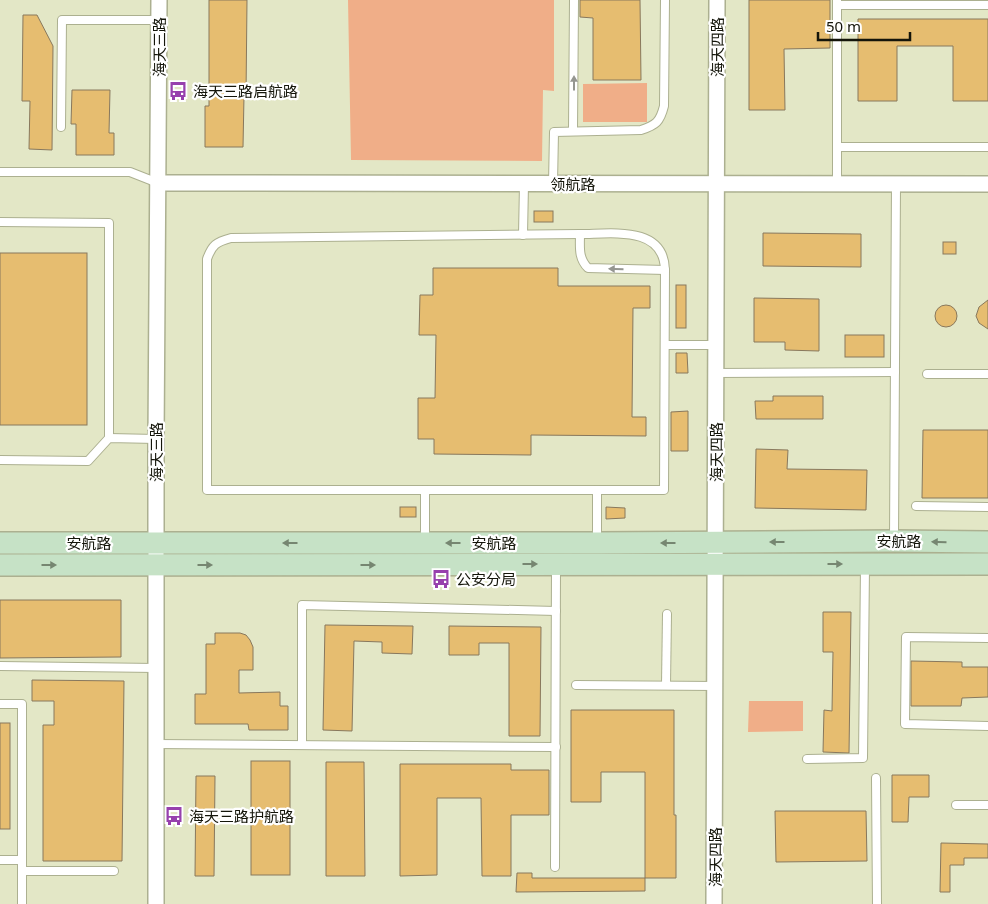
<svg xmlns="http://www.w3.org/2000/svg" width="988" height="904" font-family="'Noto Sans','Noto Sans SC',sans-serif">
<rect width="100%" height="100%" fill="#e3e7c6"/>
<g fill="#f0ae88">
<path d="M 348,0 L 554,0 L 554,91 L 543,90 L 542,161 L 351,160 Z"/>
<path d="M 647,83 L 647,122 L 583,122 L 583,84 Z"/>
<path d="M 749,701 L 803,701 L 803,731 L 748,732 Z"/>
</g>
<g fill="#e6bd70" stroke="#88785d">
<path d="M 209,0 L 247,0 L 246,96 L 244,96 L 243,147 L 205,147 L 205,106 L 209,106 Z"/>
<path d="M 580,0 L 640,0 L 641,80 L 593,80 L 593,18 L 580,17 Z"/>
<path d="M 749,0 L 830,0 L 830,48 L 784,49 L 785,110 L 749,110 Z"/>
<path d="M 23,15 L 37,15 L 53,46 L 52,150 L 29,149 L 30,101 L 22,101 Z"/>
<path d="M 858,19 L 988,19 L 988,101 L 953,101 L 953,46 L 897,46 L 897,101 L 858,101 Z"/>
<path d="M 72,90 L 110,90 L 109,133 L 114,133 L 114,155 L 76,155 L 76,124 L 71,124 Z"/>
<rect x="534" y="211" width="19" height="11"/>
<path d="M 763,233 L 861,234 L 861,267 L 763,266 Z"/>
<rect x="943" y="242" width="13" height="12"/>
<rect x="0" y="253" width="87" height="172"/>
<path d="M 433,268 L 558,268 L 558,286 L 650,286 L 650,308 L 633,308 L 632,417 L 646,417 L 646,436 L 531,435 L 531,455 L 434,454 L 434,439 L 418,439 L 418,398 L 435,398 L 436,335 L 419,335 L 420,295 L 433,295 Z"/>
<rect x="676" y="285" width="10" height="43"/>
<path d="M 754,298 L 819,299 L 819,351 L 785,350 L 785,342 L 754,342 Z"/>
<path d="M 988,300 L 988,329 L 979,323 L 976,316 L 979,307 Z"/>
<circle cx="946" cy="316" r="11"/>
<rect x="845" y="335" width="39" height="22"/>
<path d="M 676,353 L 687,353 L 688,373 L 676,373 Z"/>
<path d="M 773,396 L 823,396 L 823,419 L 756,419 L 755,401 L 773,401 Z"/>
<path d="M 688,411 L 688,451 L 671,451 L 671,412 Z"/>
<path d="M 923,430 L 988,430 L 988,498 L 922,498 Z"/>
<path d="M 756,449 L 788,450 L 787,469 L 867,470 L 866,510 L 755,508 Z"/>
<rect x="400" y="507" width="16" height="10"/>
<path d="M 606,507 L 625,508 L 625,518 L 606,519 Z"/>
<path d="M 0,600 L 121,600 L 121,657 L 0,658 Z"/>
<path d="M 823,612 L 851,612 L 849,753 L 823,752 L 824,710 L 832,711 L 833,652 L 823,652 Z"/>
<path d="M 325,625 L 413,626 L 412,654 L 382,653 L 382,642 L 354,641 L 352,731 L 323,730 Z"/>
<path d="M 449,626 L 541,627 L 540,736 L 509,736 L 509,643 L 479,643 L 479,655 L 449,655 Z"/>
<path d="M 215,633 L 240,633 L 246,635 L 250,640 L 253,647 L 253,670 L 239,670 L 239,693 L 280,692 L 280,706 L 288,706 L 288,730 L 249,730 L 248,724 L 195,724 L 195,694 L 206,694 L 206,644 L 215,644 Z"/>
<path d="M 911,661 L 962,662 L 962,667 L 988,667 L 988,697 L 962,698 L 961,706 L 911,706 Z"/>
<path d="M 32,680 L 124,681 L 122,861 L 43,861 L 43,725 L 54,725 L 54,701 L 32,701 Z"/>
<path d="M 571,710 L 674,710 L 674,815 L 676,815 L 676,878 L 645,878 L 645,772 L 601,772 L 601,802 L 571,802 Z"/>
<rect x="0" y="723" width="10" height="106"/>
<rect x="251" y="761" width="39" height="114"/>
<path d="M 326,762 L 364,762 L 365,876 L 326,876 Z"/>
<path d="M 400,764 L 511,764 L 511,770 L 549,770 L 549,815 L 511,815 L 511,876 L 482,876 L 481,798 L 437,798 L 437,875 L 400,876 Z"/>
<path d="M 892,775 L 929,775 L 929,797 L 909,797 L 908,822 L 892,822 Z"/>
<path d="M 196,776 L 215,776 L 214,876 L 195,876 Z"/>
<path d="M 775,811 L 866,811 L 867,861 L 776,862 Z"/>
<path d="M 941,843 L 988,844 L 988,858 L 964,858 L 964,865 L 950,865 L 950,892 L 940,892 Z"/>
<path d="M 517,873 L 532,873 L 532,878 L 645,878 L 645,891 L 516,892 Z"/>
</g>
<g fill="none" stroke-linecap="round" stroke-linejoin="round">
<g stroke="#acb090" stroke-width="10">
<g id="lane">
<path d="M 837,5 L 988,5"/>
<path d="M 61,127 L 62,20 L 159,20"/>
<path d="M 573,131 L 574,0"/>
<path d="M 838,147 L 988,147"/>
<path d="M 0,172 L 130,172 L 158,183"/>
<path d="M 553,184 L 554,132 L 641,130 C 656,125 660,122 664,106 L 665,0"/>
<path d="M 837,184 L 837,0"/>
<path d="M 0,222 L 109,223 L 109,438"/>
<path d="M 580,234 C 611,234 664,225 665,270 L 664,490 L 207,490 L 207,259 C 212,245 216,242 231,238 Z"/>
<path d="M 580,234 C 580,247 578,258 588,268 L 665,270"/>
<path d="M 523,235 L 524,184"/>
<path d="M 665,345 L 716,345"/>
<path d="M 716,373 L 895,372"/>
<path d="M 927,374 L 988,374"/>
<path d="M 0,460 L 88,461 L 109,438 L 156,439"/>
<path d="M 916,506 L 988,507"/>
<path d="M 894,539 L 896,184"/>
<path d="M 425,541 L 425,490"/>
<path d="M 597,541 L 597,490"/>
<path d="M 988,638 L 906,637 L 905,724 L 988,726"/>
<path d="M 0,666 L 156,668"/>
<path d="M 576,685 L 716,686"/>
<path d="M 666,685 L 667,614"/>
<path d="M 0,704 L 22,704 L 22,904"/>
<path d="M 156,744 L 556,747"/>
<path d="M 302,745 L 302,605 L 556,611"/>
<path d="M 807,759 L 863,758 L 865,566"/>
<path d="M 876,778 L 877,904"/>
<path d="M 956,805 L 988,805"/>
<path d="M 0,860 L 22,860"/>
<path d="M 555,867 L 556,567"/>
<path d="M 22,871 L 114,871"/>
</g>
</g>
<g stroke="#acb090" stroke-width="18">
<g id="street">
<path d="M 158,183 L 988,184"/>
<path d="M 156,904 L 156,439 L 159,0"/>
<path d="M 714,904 L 717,0"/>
</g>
</g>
<g stroke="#acb090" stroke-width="24">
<g id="secondary">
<path d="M 0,543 L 597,543 L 894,541 L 988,542"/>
<path d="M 0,565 L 988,564"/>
</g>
</g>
<use href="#lane" stroke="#fff" stroke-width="8"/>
<use href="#street" stroke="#fff" stroke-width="15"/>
<use href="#secondary" stroke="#c6e2c6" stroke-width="21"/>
</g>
<defs><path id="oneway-solid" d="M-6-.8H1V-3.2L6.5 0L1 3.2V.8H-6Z" transform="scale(1.25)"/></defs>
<g fill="#959691">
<use href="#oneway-solid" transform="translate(574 83) rotate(-90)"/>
<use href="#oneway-solid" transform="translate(616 269) rotate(-179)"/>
</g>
<g fill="#768671">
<use href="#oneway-solid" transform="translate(777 542) rotate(180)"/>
<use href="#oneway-solid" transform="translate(939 542) rotate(-179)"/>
<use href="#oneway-solid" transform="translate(290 543) rotate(180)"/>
<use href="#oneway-solid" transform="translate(453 543) rotate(-180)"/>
<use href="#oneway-solid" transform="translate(668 543) rotate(180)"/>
<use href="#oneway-solid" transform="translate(530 564)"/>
<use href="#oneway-solid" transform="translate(835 564)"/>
<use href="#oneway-solid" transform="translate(49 565)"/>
<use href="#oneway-solid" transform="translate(205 565)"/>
<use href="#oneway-solid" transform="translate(368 565)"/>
</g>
<defs>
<g id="bus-bare" transform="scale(1.5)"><path d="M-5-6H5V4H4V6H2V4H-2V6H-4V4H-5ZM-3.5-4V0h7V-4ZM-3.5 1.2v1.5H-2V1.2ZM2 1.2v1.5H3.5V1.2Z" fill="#9740ad" stroke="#fff" stroke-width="2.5" paint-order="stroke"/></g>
</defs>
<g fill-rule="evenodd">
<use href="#bus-bare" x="178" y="91"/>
<use href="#bus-bare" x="441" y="579"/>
<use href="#bus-bare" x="174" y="816"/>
</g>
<g text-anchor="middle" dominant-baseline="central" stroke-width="4.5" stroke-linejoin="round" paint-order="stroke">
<g font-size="15" fill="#14150a" stroke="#fff">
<text transform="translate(159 47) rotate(-90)">海天三路</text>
<text transform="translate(717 47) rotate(-90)">海天四路</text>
<text x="573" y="184">领航路</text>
<text transform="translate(156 452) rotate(-90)">海天三路</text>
<text transform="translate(716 452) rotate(-90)">海天四路</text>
<text x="899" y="541">安航路</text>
<text x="89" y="543">安航路</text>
<text x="494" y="543">安航路</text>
<text transform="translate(715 857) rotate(-90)">海天四路</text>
</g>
<g font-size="15" fill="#14150a" stroke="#fff" text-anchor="start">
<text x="193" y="91">海天三路启航路</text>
<text x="456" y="579">公安分局</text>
<text x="189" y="816">海天三路护航路</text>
</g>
</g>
<path d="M818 32v8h92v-8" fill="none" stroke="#14150a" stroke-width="2.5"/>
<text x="826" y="32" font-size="15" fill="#14150a" stroke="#ffffff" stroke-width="4" paint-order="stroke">50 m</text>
</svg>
